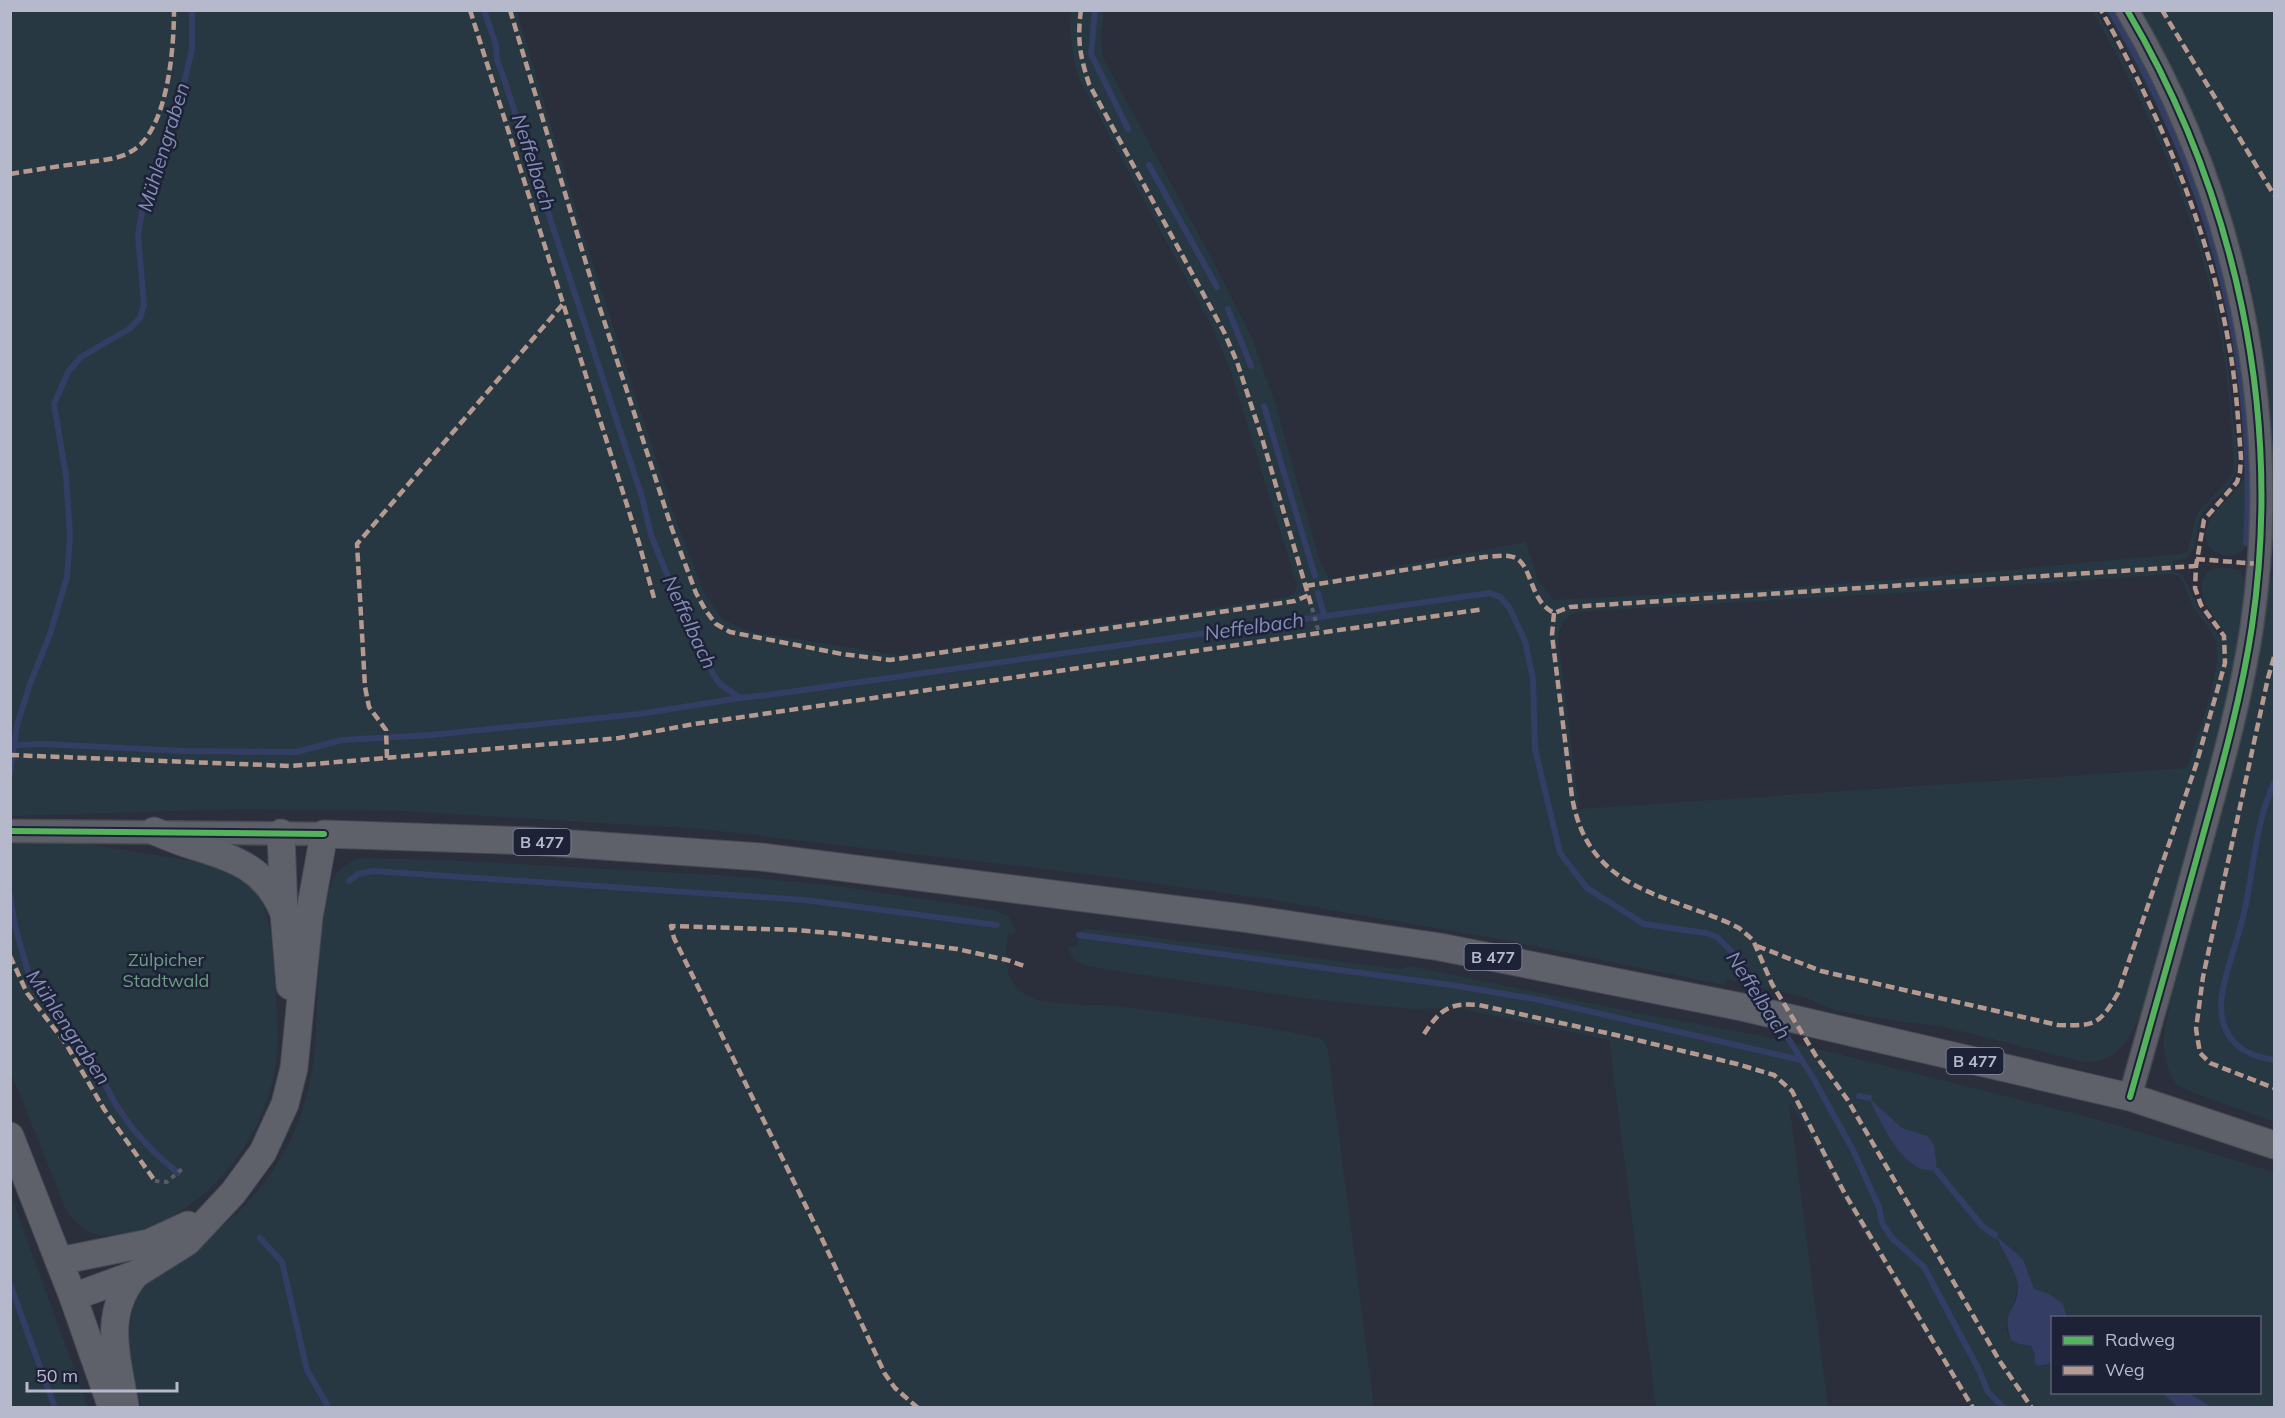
<svg xmlns="http://www.w3.org/2000/svg" width="2285" height="1418" font-family="Mulish,sans-serif">
<rect width="100%" height="100%" fill="#2b2e3b"/>
<g fill="#273842" fill-rule="evenodd">
<path d="M 11,11 L 517,11 L 585,239 L 677,523 L 704,592 L 722,619 L 751,632 L 899,655 L 1288,597 L 1295,592 L 1297,585 L 1230,369 L 1211,325 L 1080,81 C 1072,57 1069,36 1071,11 L 1104,11 L 1101,36 L 1103,58 L 1212,259 L 1252,338 L 1276,406 L 1318,555 L 1329,579 L 1526,542 L 1538,580 L 1553,600 L 1783,588 L 1953,575 L 2187,553 L 2197,514 L 2234,472 C 2231,421 2228,369 2217,318 C 2193,205 2149,110 2092,11 L 2096,11 C 2168,127 2222,270 2232,408 C 2234,427 2240,452 2236,471 C 2232,489 2212,499 2202,514 C 2195,525 2199,537 2194,548 C 2192,552 2188,556 2186,559 L 2173,561 L 2173,571 L 2182,574 L 2197,606 L 2220,637 L 2226,634 C 2216,619 2191,592 2206,574 C 2214,565 2228,568 2239,570 L 2247,584 L 2231,694 L 2145,1004 C 2134,1031 2119,1065 2084,1062 L 1945,1027 L 1883,1019 L 1835,1010 L 1804,997 L 1726,979 L 1724,985 L 1499,939 L 1273,900 L 1094,875 L 701,829 L 405,811 L 242,809 L 11,816 ZM 2173,574 C 2187,578 2187,597 2194,608 C 2200,619 2213,630 2216,643 C 2223,669 2195,741 2187,768 L 1579,809 L 1558,637 C 1562,623 1564,617 1578,612 L 1947,590 Z"/>
<path d="M 2105,11 L 2116,11 L 2152,76 L 2198,182 L 2236,321 L 2250,444 L 2249,544 L 2237,555 C 2227,556 2215,556 2209,546 C 2193,520 2236,498 2244,478 C 2249,466 2245,450 2244,438 C 2236,338 2215,240 2175,148 C 2155,101 2130,55 2105,11 Z"/>
<path d="M 2139,11 L 2274,11 L 2274,530 C 2268,510 2272,487 2272,466 C 2270,427 2268,387 2262,348 C 2252,277 2230,203 2202,137 C 2184,94 2161,52 2139,11 Z"/>
<path d="M 2274,573 L 2274,1122 L 2189,1091 L 2176,1084 L 2169,1072 L 2163,1043 L 2166,1023 L 2189,917 L 2257,652 L 2268,583 Z"/>
<path d="M 15,843 L 82,843 L 223,866 C 268,884 271,926 274,969 C 276,1002 281,1036 275,1069 C 261,1144 207,1212 133,1232 C 103,1240 84,1236 66,1210 L 11,1073 L 10,844 Z"/>
<path d="M 359,858 L 447,860 L 734,876 L 830,885 L 990,909 L 1008,916 L 1017,933 L 1008,935 C 1006,953 1003,977 1019,990 C 1026,996 1035,1000 1044,1001 C 1069,1006 1096,1003 1122,1007 C 1188,1014 1254,1025 1320,1038 L 1326,1043 L 1328,1050 L 1374,1407 L 141,1408 C 133,1365 116,1310 152,1276 C 213,1236 256,1208 290,1141 C 300,1119 308,1095 312,1071 C 319,1021 316,971 323,921 C 325,905 327,886 337,873 C 343,866 351,862 359,858 Z"/>
<path d="M 1090,929 L 1400,969 L 1409,966 L 1638,1013 L 1757,1035 L 1835,1053 L 2096,1119 L 2274,1172 L 2274,1407 L 2212,1407 L 2188,1393 L 2260,1392 L 2260,1318 L 2067,1317 C 2061,1298 2052,1296 2034,1290 L 2023,1259 L 1996,1236 C 2001,1251 2014,1264 2017,1278 C 2024,1304 1981,1338 2031,1346 L 2035,1354 L 2034,1363 L 2049,1364 L 2052,1363 L 2052,1392 L 2163,1393 L 2177,1407 L 1970,1407 L 1841,1196 L 1802,1121 L 1789,1102 L 1828,1407 L 1656,1407 L 1609,1040 L 1458,1008 L 1411,1009 L 1310,999 L 1103,969 C 1084,965 1075,966 1067,947 L 1076,947 L 1081,930 ZM 1870,1099 L 1902,1128 L 1927,1137 L 1921,1170 C 1898,1152 1882,1126 1870,1099 Z"/>
<path d="M 11,1196 L 88,1407 L 11,1407 Z"/>
</g>
<g fill="#343d64">
<path d="M 1869,1098 L 1902,1128 L 1927,1136 L 1934,1145 L 1937,1171 C 1931,1170 1924,1171 1919,1168 C 1895,1155 1880,1121 1869,1098 Z"/>
<path d="M 1995,1235 L 2023,1259 L 2034,1289 L 2049,1294 L 2063,1304 L 2067,1317 L 2052,1318 L 2052,1363 L 2038,1366 L 2034,1363 L 2035,1354 L 2031,1346 L 2019,1344 L 2011,1340 C 2000,1310 2019,1309 2018,1286 C 2018,1275 2001,1247 1995,1235 Z"/>
<path d="M 2163,1393 L 2188,1393 L 2212,1407 L 2177,1407 Z"/>
</g>
<g fill="none" stroke-linecap="round" stroke-linejoin="round">
<g stroke="#343d64" stroke-width="6">
<path d="M 484,10 L 496,45 L 497,60 L 502,73 L 642,497 L 651,535 L 666,572 L 713,674 L 720,684 L 740,698 L 768,695 L 1490,593 L 1500,597 L 1509,607 L 1525,641 L 1533,679 L 1535,749 L 1560,853 L 1587,888 L 1644,924 L 1706,933 L 1717,937 L 1738,958 L 1767,1004"/>
<path d="M 1095,10 L 1091,54 L 1128,129"/>
<path d="M 2110,10 C 2207,174 2258,352 2246,543"/>
<path d="M 1149,165 L 1217,287"/>
<path d="M 1228,309 L 1251,366"/>
<path d="M 1264,406 L 1315,576"/>
<path d="M 1318,593 L 1324,615"/>
<path d="M 14,741 L 17,745 L 42,744 L 185,751 L 296,752 L 342,740 L 431,735 L 639,714 L 740,698"/>
<path d="M 10,774 L 17,725 L 30,684 L 50,634 L 67,577 L 70,535 L 66,476 L 54,404 L 68,372 L 81,357 L 129,329 L 140,318 L 144,305 L 138,235 L 143,206 L 185,79 L 192,49 L 192,10"/>
<path d="M 2274,783 C 2255,823 2254,870 2244,913 C 2238,941 2223,975 2221,1003 C 2221,1012 2222,1022 2226,1030 C 2235,1050 2254,1057 2274,1060"/>
<path d="M 349,881 L 358,874 L 373,871 L 805,900 L 997,925"/>
<path d="M 10,895 L 15,926 L 29,975 L 89,1054 L 116,1105 L 133,1129 L 155,1153 L 178,1173"/>
<path d="M 1079,935 L 1451,985 L 1540,1000 L 1801,1060"/>
<path d="M 1780,1025 L 1813,1078 L 1853,1150 L 1879,1207 L 1882,1223 L 1892,1238 L 1924,1267 L 1978,1368 L 1988,1392 L 2004,1408"/>
<path d="M 1859,1096 L 1869,1098"/>
<path d="M 1937,1171 L 1982,1226 L 1995,1235"/>
<path d="M 260,1238 L 282,1262 L 307,1370 L 329,1408"/>
<path d="M 10,1284 L 55,1408"/>
</g>
<g stroke="#484a54" stroke-width="25">
<g id="minor">
<path d="M 2127,10 C 2236,195 2283,413 2252,626 C 2241,700 2220,773 2200,846 C 2177,930 2154,1013 2130,1097"/>
<path d="M 10,831 L 324,834"/>
</g>
</g>
<g stroke="#464955" stroke-width="29">
<g id="major">
<path d="M 154,831 C 168,837 183,843 197,847 C 238,860 265,869 283,911"/>
<path d="M 281,833 L 284,913 L 290,986"/>
<path d="M 10,1136 L 73,1297 L 112,1408"/>
<path d="M 59,1261 L 149,1243 L 188,1225"/>
<path d="M 73,1297 L 136,1274 L 187,1242 L 233,1193 L 263,1152 L 285,1104 L 294,1068 L 309,917 L 324,834 L 531,841 L 761,857 L 1243,918 L 1440,947 L 1742,1007 L 2130,1097 L 2274,1145"/>
<path d="M 125,1406 C 118,1359 101,1314 136,1274"/>
</g>
</g>
<g stroke="#595c66" stroke-width="4" stroke-dasharray="4.5 4.5" stroke-linecap="butt">
<path d="M 1312,608 L 1319,633"/>
<path d="M 155,1181 L 167,1182 L 183,1168"/>
</g>
<use href="#minor" stroke="#5c5e68" stroke-width="22"/>
<use href="#major" stroke="#5e606a" stroke-width="27"/>
<g stroke="#b69a8f" stroke-width="4.5" stroke-dasharray="9 4.5" stroke-linecap="butt">
<path d="M 470,10 L 639,543 L 654,598"/>
<path d="M 510,10 L 595,293 L 672,529 L 696,593 L 706,611 L 716,624 L 730,632 L 842,654 L 890,660 L 1295,601 L 1309,595"/>
<path d="M 1081,10 C 1077,40 1080,56 1089,84 L 1224,332 L 1237,362 L 1262,438 L 1312,608"/>
<path d="M 2162,10 L 2274,195"/>
<path d="M 10,174 C 35,170 59,166 83,163 C 100,160 118,160 132,151 C 168,130 174,48 174,10"/>
<path d="M 2196,559 L 2259,564"/>
<path d="M 1306,586 L 1484,557 C 1493,557 1505,554 1513,557 C 1533,563 1528,600 1554,613 L 1570,607 L 2196,566"/>
<path d="M 1554,613 L 1552,635 L 1572,797 C 1588,888 1658,892 1729,923 L 1739,928 L 1753,940 L 1772,984 L 1816,1056 L 1847,1099 L 1999,1360 L 2032,1408"/>
<path d="M 2274,657 L 2268,678 L 2203,977 L 2196,1029 L 2200,1053 L 2210,1063 L 2274,1088"/>
<path d="M 10,755 L 291,766 L 619,738 L 694,724 L 1484,609"/>
<path d="M 387,758 L 386,730 L 369,707 L 365,687 L 357,544 L 563,304"/>
<path d="M 1757,946 L 1821,971 L 2058,1025 C 2094,1026 2099,1026 2118,993 L 2196,765 L 2225,663 L 2224,636 L 2201,605 L 2195,588 L 2196,566 L 2204,520 L 2237,482 L 2240,472 L 2241,458 C 2238,420 2236,382 2229,345 C 2208,225 2160,116 2101,10"/>
<path d="M 10,956 L 27,993 L 66,1044 L 104,1109 L 155,1181"/>
<path d="M 1424,1034 C 1440,1010 1449,1002 1479,1005 L 1616,1035 L 1737,1064 L 1774,1075 L 1792,1091 L 1845,1194 L 1973,1408"/>
<path d="M 918,1408 L 895,1388 L 885,1374 L 824,1243 L 674,938 L 671,926 L 796,930 L 842,934 L 957,949 L 1007,960 L 1027,967"/>
</g>
<g stroke="#1e2237" stroke-width="10">
<g id="cycleway">
<path d="M 2127,10 C 2236,195 2283,413 2252,626 C 2241,700 2220,773 2200,846 C 2177,930 2154,1013 2130,1097"/>
<path d="M 10,831 L 324,834"/>
</g>
</g>
<use href="#cycleway" stroke="#56b35d" stroke-width="6"/>
</g>
<g text-anchor="middle" dominant-baseline="central" stroke-width="5" stroke-linejoin="round" paint-order="stroke">
<g fill="#1e2237" stroke="#888c9f" stroke-width="1.5">
<rect x="513.5" y="829" width="57" height="26" rx="4.5"/>
<rect x="1464.5" y="944" width="57" height="26" rx="4.5"/>
<rect x="1946.5" y="1048" width="57" height="26" rx="4.5"/>
</g>
<g font-size="16" font-weight="bold" fill="#b6b9cc">
<text x="542" y="842">B 477</text>
<text x="1493" y="957">B 477</text>
<text x="1975" y="1061">B 477</text>
</g>
<g font-size="18" fill="#6c9e83" stroke="#1e2237">
<text x="166" y="959">Zülpicher<tspan x="166" dy="21">Stadtwald</tspan></text>
</g>
<g font-size="20" font-style="italic" fill="#838db8" stroke="#1e2237">
<text transform="translate(163 147) rotate(-73)">Mühlengraben</text>
<text transform="translate(534 162) rotate(72)">Neffelbach</text>
<text transform="translate(690 622) rotate(65)">Neffelbach</text>
<text transform="translate(1254 626) rotate(-8)">Neffelbach</text>
<text transform="translate(1759 995) rotate(57)">Neffelbach</text>
<text transform="translate(69 1027) rotate(56)">Mühlengraben</text>
</g>
</g>
<rect width="2285" height="1418" fill="none" stroke="#b6b9cc" stroke-width="24"/>
<rect x="2051" y="1316" width="210" height="78" fill="#1e2237" stroke="#5b5e73" stroke-width="1.5"/>
<rect x="2063" y="1336" width="30" height="9" fill="#56b35d" stroke="#5b5e73" stroke-width="1.5"/>
<text x="2105" y="1346" font-size="18" fill="#b6b9cc">Radweg</text>
<rect x="2063" y="1366" width="30" height="9" fill="#b69a8f" stroke="#5b5e73" stroke-width="1.5"/>
<text x="2105" y="1376" font-size="18" fill="#b6b9cc">Weg</text>
<path d="M27 1382v9h150v-9" fill="none" stroke="#b6b9cc" stroke-width="3"/>
<text x="36" y="1382" font-size="18" fill="#b6b9cc" stroke="#1e2237" stroke-width="4.5" paint-order="stroke">50 m</text>
</svg>
